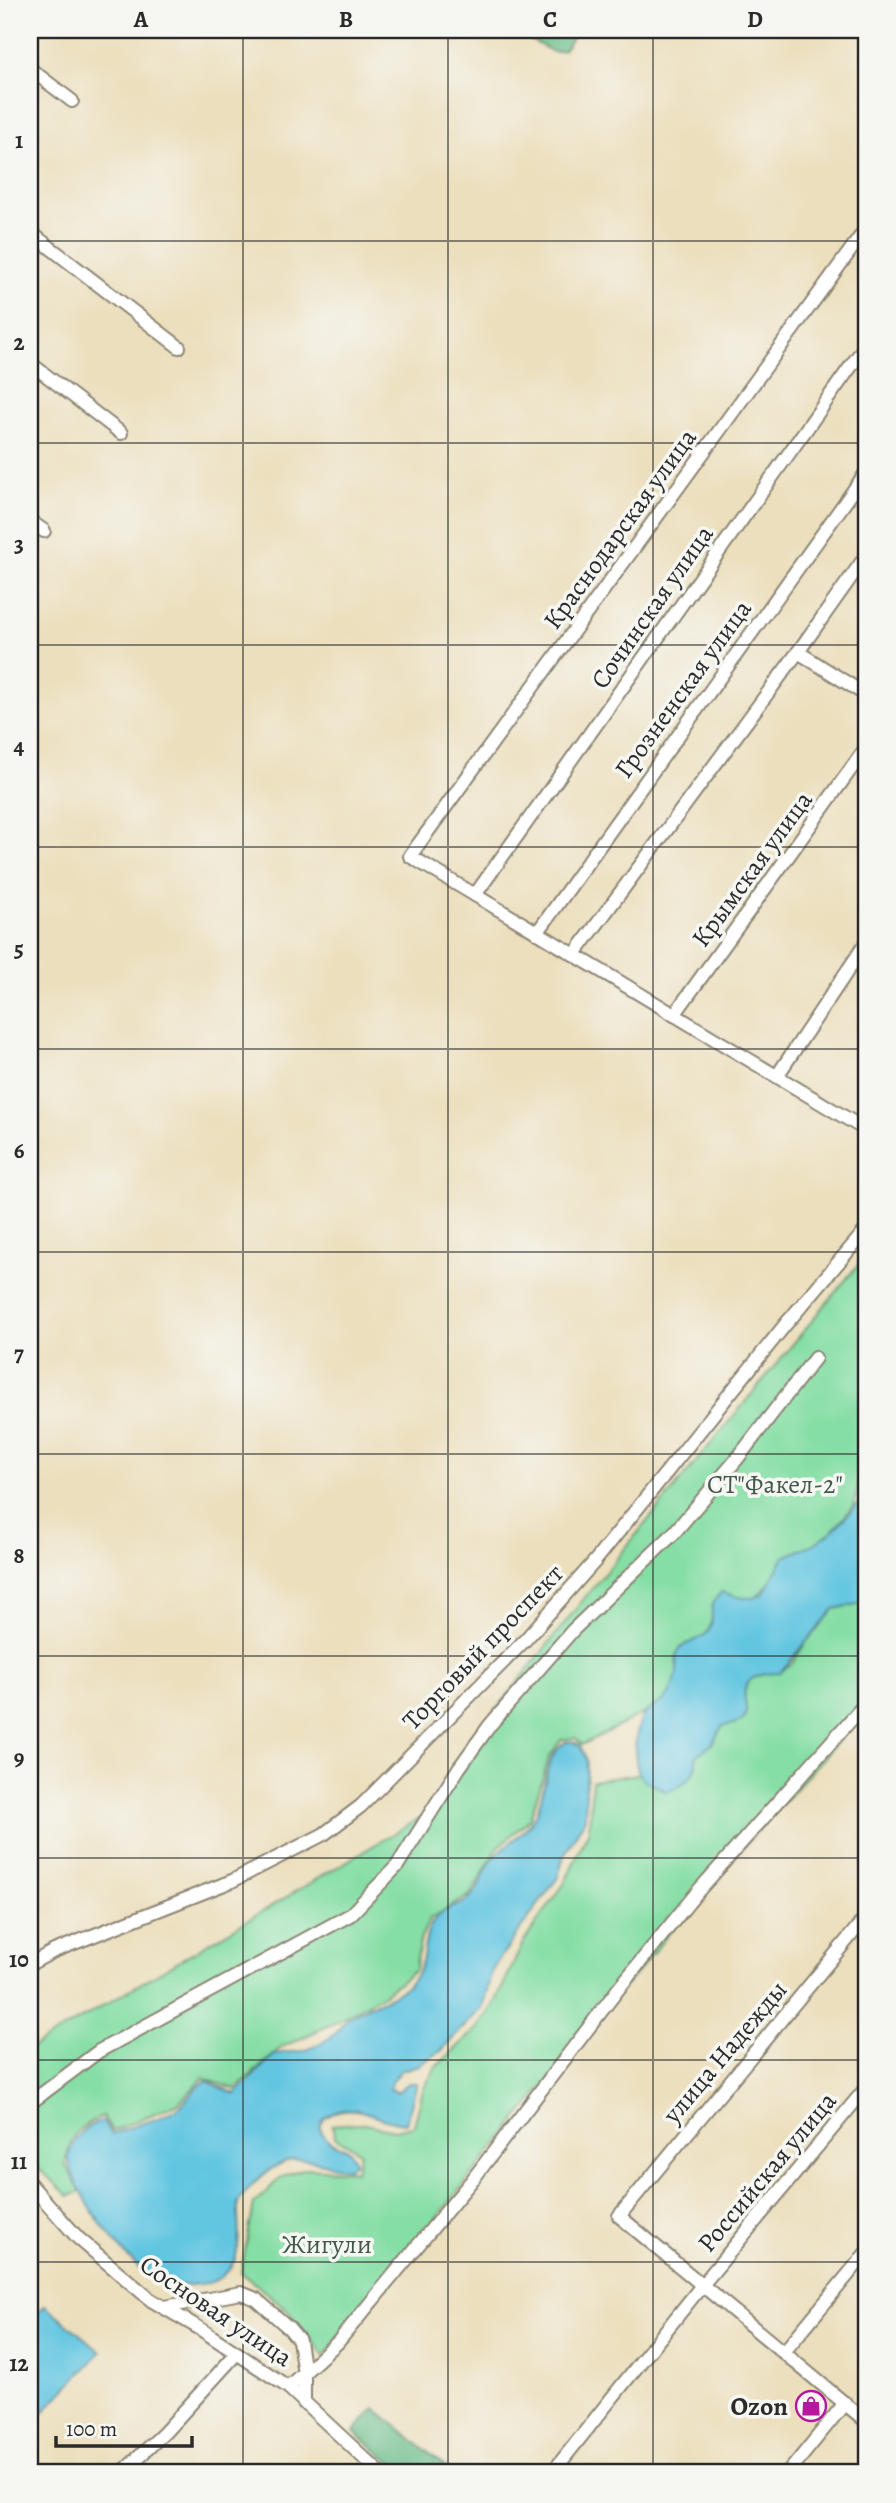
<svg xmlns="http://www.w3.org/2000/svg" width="896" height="2503" font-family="Alegreya,serif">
<rect width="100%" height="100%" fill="#f6f6f2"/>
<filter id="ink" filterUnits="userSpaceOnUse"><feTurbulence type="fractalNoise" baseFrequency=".0143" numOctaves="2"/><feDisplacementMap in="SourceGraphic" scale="14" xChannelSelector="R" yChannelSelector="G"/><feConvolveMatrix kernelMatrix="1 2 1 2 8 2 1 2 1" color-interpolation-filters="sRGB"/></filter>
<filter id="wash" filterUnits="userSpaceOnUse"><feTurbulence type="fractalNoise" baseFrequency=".00686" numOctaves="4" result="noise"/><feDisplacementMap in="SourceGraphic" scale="28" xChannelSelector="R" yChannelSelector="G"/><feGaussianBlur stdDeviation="1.57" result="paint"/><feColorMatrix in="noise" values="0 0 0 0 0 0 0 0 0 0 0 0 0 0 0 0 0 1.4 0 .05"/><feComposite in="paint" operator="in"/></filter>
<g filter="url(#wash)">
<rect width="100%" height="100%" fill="#ecdfbd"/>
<g fill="#85dea4" stroke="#588468" stroke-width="2">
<path d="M 866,1255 L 866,1449 L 854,1505 L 821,1546 L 769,1584 L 748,1606 L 714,1611 L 708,1633 L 683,1693 L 582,1745 L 576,1738 L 561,1740 L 549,1758 L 530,1819 L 498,1847 L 470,1895 L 430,1919 L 421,1937 L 415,1970 L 385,1993 L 338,2021 L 282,2047 L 235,2089 L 203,2078 L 179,2103 L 112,2131 L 103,2116 C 74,2129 72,2133 65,2164 L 81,2192 L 69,2196 L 30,2161 L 30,2049 L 425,1815 L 477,1734 L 590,1591 Z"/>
<path d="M 866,1582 L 866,1710 L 700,1895 L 324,2356 L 289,2311 L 241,2272 L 254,2204 L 282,2176 L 305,2168 L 356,2171 L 360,2152 L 335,2137 L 332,2125 L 359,2123 L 395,2130 L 414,2126 L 423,2090 L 436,2067 L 477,2029 L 496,2001 L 523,1943 L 564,1884 L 589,1830 L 592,1781 L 644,1773 L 693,1757 L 744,1683 L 756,1670 L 776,1670 L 792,1664 L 808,1639 L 839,1602 Z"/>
</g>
<g fill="#6cbd8a" stroke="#4c745a" stroke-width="2">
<path d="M 533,30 L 577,30 L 564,50 L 553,52 L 527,38 Z"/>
<path d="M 375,2408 L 453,2473 L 404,2473 L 354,2432 Z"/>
</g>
<g fill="#63c6e1" stroke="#477886" stroke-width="2">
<path d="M 866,1500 L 866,1599 L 861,1603 L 834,1609 L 780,1673 C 723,1674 755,1707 743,1719 C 737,1725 728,1725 722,1726 L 712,1744 L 697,1755 C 695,1758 696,1762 696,1766 C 695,1778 676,1789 666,1792 C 659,1785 649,1785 643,1779 C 631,1767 634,1723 646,1713 C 654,1705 664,1704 670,1693 C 673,1687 676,1679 677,1673 C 678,1665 674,1658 678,1651 C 684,1641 702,1642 709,1630 C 717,1616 704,1608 722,1592 L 737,1597 L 753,1598 L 763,1594 L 784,1557 L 814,1544 L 831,1532 L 857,1505 Z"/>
<path d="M 566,1742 L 574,1742 L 580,1746 L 587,1760 L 585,1819 L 564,1855 L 558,1877 L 493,1968 L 482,2008 L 441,2051 L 419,2065 L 402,2070 L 392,2081 L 390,2089 L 397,2092 L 409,2083 L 417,2083 L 406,2123 C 381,2123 356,2100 332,2114 C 327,2116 322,2119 321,2125 C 320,2130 323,2136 327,2139 C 339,2148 351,2146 355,2162 L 349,2168 C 333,2168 317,2159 300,2159 C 276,2159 250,2184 238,2203 C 237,2222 242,2243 234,2261 C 226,2277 217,2282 200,2284 C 187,2286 170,2286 158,2281 C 127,2268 72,2190 68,2157 C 74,2137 83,2126 103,2121 L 112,2134 C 133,2125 155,2122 175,2110 C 188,2103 194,2085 207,2081 L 235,2094 L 273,2056 C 284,2050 297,2054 309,2049 C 317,2046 329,2039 336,2033 C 341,2027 343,2021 350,2017 C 372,2002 400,1998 416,1975 C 429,1956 420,1934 437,1917 C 445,1908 459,1907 469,1899 C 480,1890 482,1875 490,1863 C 502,1845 523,1837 534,1818 C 547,1795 542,1757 566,1742 Z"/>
<path d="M 45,2305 L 101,2352 L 30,2426 L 30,2320 Z"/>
</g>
</g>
<g filter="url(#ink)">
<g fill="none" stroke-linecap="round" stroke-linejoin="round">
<g stroke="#8c8574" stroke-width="16">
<g id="minor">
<path d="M 30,69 L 72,101"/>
<path d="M 866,229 L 410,856 L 866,1130"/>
<path d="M 30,232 L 179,347"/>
<path d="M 30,363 L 121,433"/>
<path d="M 30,521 L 44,531"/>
<path d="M 798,652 L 866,695"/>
<path d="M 475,895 L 866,345"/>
<path d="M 537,933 L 866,473"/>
<path d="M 575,954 L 798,652 L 866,556"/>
<path d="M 674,1015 L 866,748"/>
<path d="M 777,1076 L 866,943"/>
<path d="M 866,1917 L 619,2216 L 866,2421"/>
<path d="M 30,1964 L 54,1951 L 232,1881 L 324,1834 L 361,1806 L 526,1639 L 595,1561 L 785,1325 L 866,1230"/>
<path d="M 30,2103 L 99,2051 L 350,1915 L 397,1866 L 459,1768 L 490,1725 L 573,1630 L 673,1534 L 737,1459 L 815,1358"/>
<path d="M 30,2184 L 78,2238 L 151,2300 L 199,2328 L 288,2387 L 380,2473"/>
<path d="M 165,2307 L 241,2293 L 256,2299 L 289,2328 L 299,2340 L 304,2374 L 304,2403"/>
<path d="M 784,2352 L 866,2253"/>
<path d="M 288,2387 L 338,2342 L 473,2179 L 619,1988 L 699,1890 L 866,1703"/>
<path d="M 122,2473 L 165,2432 L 237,2353"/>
<path d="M 552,2473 L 703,2284 L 866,2088"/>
<path d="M 788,2473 L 845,2403"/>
</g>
</g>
<use href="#minor" stroke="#fff" stroke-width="12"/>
</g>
</g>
<path fill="none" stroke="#2b2b2b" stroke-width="2" stroke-opacity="0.55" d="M 243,30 L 243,2473M 448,30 L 448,2473M 653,30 L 653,2473M 30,241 L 866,241M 30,443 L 866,443M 30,645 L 866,645M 30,847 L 866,847M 30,1049 L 866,1049M 30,1252 L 866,1252M 30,1454 L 866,1454M 30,1656 L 866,1656M 30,1858 L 866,1858M 30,2060 L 866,2060M 30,2262 L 866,2262"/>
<defs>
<g id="shop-ring" transform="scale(1.575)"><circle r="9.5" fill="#f6f6f2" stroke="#b5179e" stroke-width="1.5"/><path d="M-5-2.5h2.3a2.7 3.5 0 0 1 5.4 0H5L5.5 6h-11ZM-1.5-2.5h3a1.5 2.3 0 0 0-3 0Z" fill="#b5179e"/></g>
</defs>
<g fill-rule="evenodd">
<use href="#shop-ring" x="811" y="2406"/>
</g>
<g text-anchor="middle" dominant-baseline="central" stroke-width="7" stroke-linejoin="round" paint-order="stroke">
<g font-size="26" fill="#2b2b2b" stroke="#f6f6f2">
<text transform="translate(620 529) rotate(-54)">Краснодарская улица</text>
<text transform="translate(652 607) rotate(-55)">Сочинская улица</text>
<text transform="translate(683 689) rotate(-54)">Грозненская улица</text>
<text transform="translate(752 869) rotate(-54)">Крымская улица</text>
<text transform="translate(483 1647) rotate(-46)">Торговый проспект</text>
<text transform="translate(725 2052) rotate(-50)">улица Надежды</text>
<text transform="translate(767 2172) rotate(-50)">Российская улица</text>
<text transform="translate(216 2311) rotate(34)">Сосновая улица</text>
</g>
<g font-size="26" fill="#425849" stroke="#f6f6f2">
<text x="775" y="1484">СТ"Факел-2"</text>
<text x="327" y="2244">Жигули</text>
</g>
<g font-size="26" font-weight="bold" fill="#2b2b2b" stroke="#f6f6f2" text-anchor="end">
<text x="788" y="2406">Ozon</text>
</g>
</g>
<rect width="896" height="2503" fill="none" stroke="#f6f6f2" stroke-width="77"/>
<path d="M56 2436v10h136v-10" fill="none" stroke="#2b2b2b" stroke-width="3.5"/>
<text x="66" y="2436" font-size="21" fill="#2b2b2b" stroke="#f6f6f2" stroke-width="5" paint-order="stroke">100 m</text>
<rect x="38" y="38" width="820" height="2426" fill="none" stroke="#2b2b2b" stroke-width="2.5"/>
<g font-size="23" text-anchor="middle" font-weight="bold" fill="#2b2b2b">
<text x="141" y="27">A</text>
<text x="346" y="27">B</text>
<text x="550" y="27">C</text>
<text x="755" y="27">D</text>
<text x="19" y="148">1</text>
<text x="19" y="350">2</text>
<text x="19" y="552">3</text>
<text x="19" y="754">4</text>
<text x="19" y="956">5</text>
<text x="19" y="1158">6</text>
<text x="19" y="1361">7</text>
<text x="19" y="1563">8</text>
<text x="19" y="1765">9</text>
<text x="19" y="1967">10</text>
<text x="19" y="2169">11</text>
<text x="19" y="2371">12</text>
</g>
</svg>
